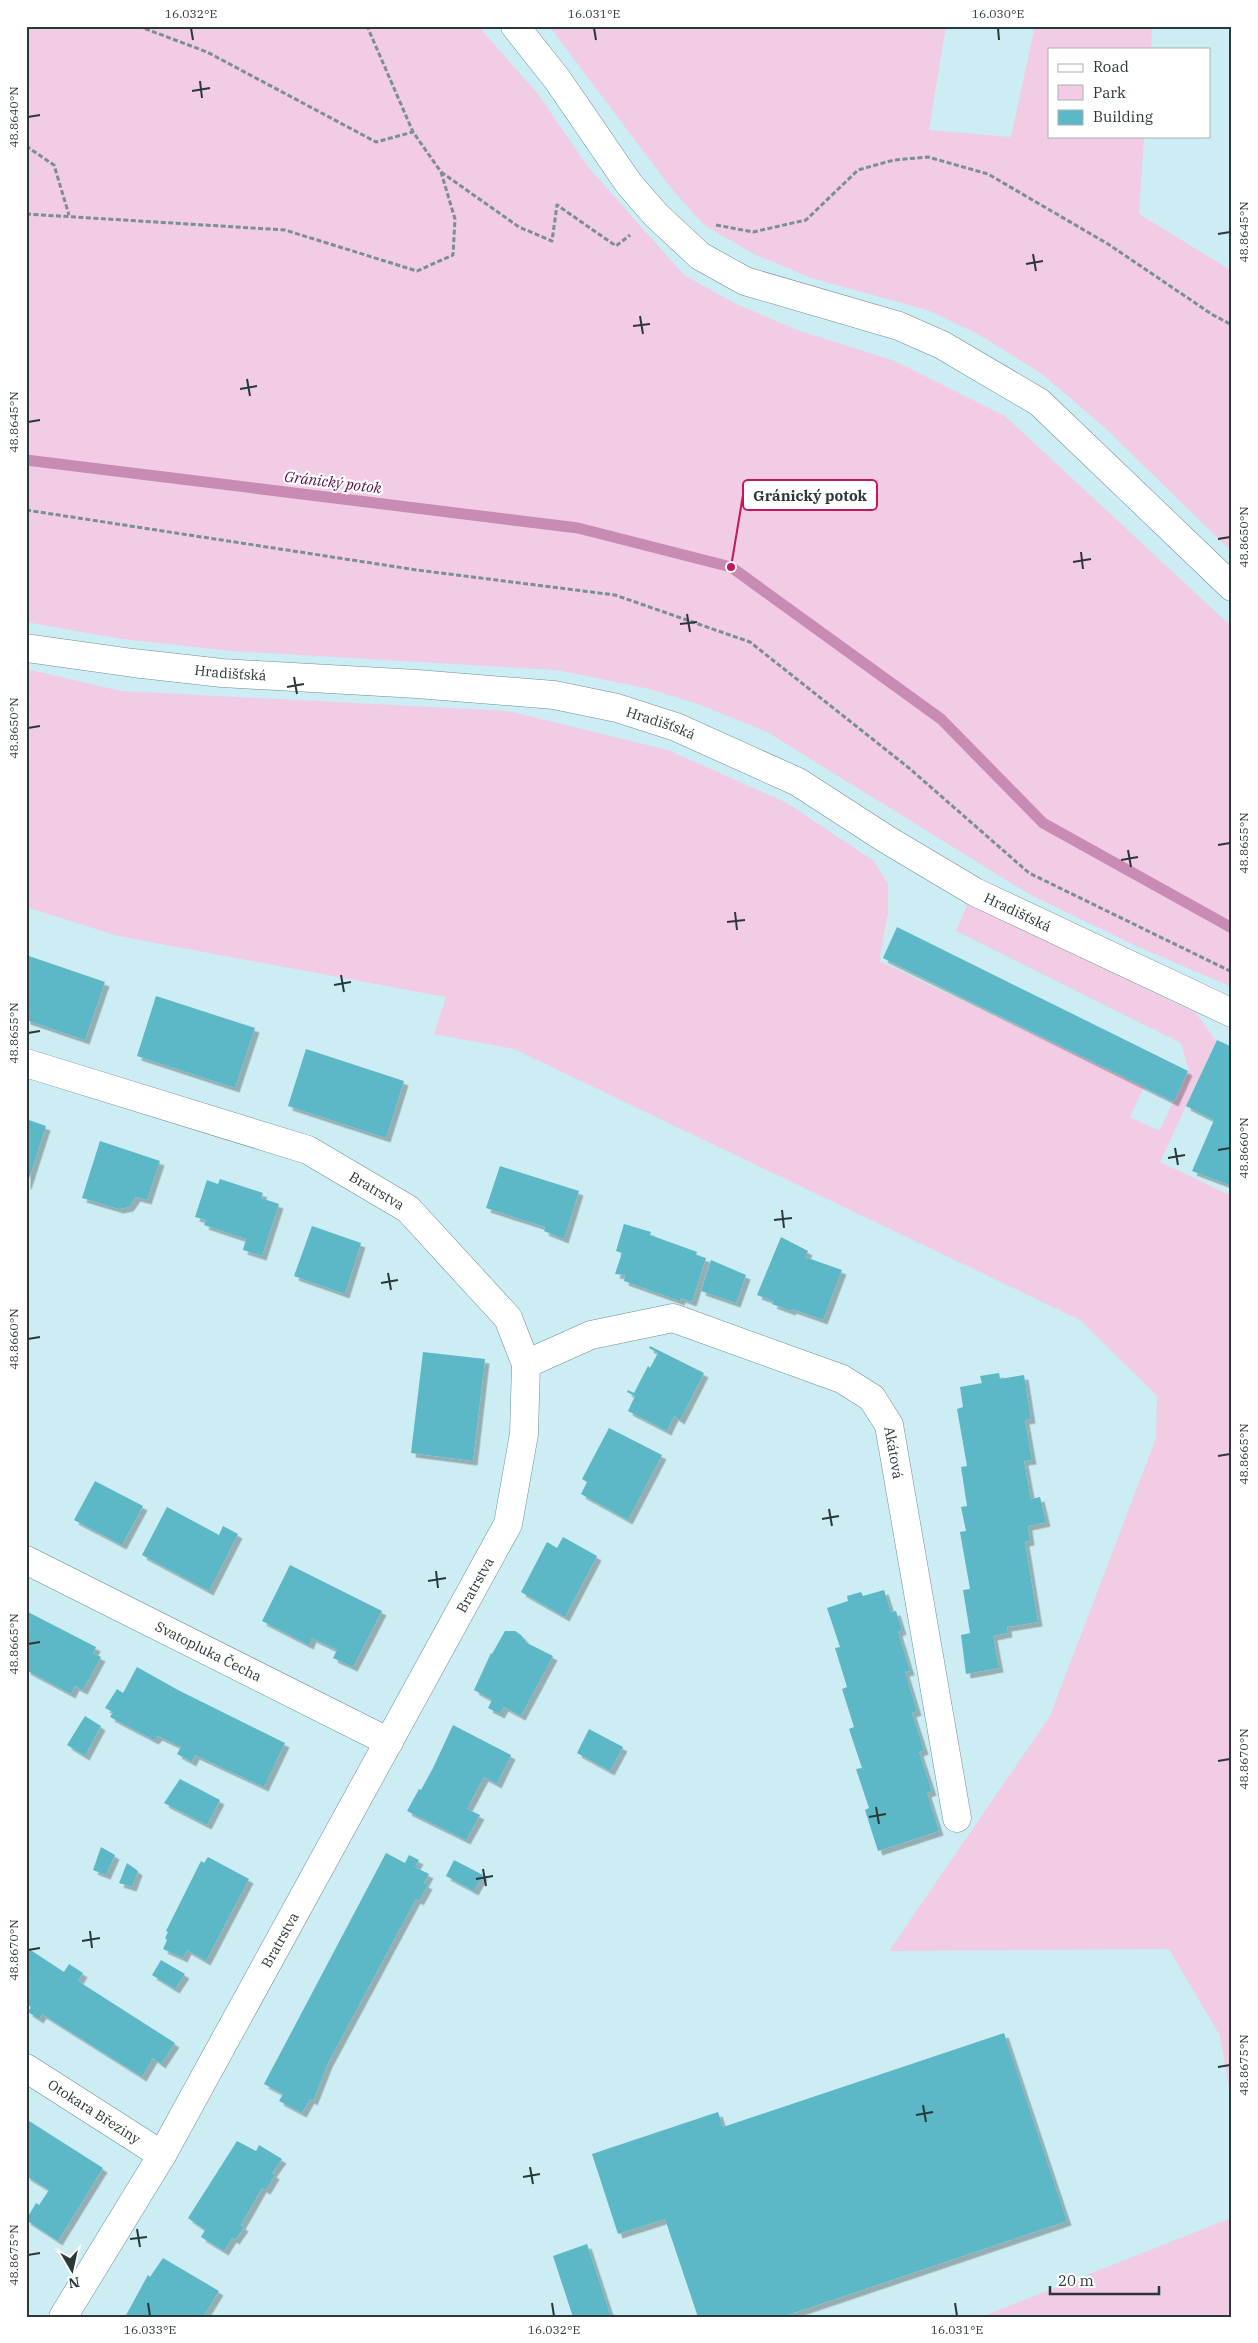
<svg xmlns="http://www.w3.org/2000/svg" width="1258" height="2343" font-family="'IBM Plex Serif',serif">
<defs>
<filter id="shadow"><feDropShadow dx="4.5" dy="4.5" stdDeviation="0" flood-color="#0004"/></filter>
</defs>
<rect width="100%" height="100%" fill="#ccedf3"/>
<g fill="#f2cbe4">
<path d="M 26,26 L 478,26 L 538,94 L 588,167 L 684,275 L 734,303 L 797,330 L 895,361 L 1005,416 L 1232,627 L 1232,987 L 1134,945 L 1029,894 L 767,732 L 695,703 L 650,689 L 557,670 L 232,651 L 122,639 L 26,622 Z"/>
<path d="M 549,26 L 946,26 L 929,130 L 1011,137 L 1035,26 L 1152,26 L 1151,49 L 1049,49 L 1049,136 L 1144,136 L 1139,214 L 1232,271 L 1232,552 L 1105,428 L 1042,374 L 976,333 L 927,310 L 811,278 L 754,254 L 704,225 L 671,188 Z"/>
<path d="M 26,669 L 121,691 L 508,711 L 668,750 L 787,803 L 874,861 L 888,884 L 888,913 L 879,961 L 1144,1087 L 1130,1117 L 1159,1131 L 1189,1071 L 1181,1043 L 956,931 L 968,903 L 1196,1013 L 1216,1041 L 1160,1162 L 1232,1196 L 1232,2104 L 1220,2036 L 1169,1949 L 889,1951 L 1050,1716 L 1156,1438 L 1157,1396 L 1080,1320 L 514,1049 L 434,1034 L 446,997 L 118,936 L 26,907 Z"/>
<path d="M 1232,2210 L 1232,2317 L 981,2317 L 1231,2218 Z"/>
</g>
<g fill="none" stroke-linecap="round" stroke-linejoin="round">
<path stroke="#c88bb4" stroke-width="11" d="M 26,460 L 578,528 L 731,567 L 941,719 L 1043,823 L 1232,928"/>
</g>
<g fill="#5bb8c7" filter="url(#shadow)">
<path d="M 897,927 L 1188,1071 L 1174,1102 L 883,958 Z"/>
<path d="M 26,955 L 105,982 L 85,1040 L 26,1020 Z"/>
<path d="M 156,996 L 255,1028 L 235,1088 L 137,1056 Z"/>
<path d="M 1217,1040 L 1232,1047 L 1232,1186 L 1192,1171 L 1214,1120 L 1186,1106 Z"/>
<path d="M 306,1049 L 404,1081 L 386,1138 L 288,1106 Z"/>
<path d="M 26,1119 L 46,1126 L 27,1185 L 26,1185 Z"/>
<path d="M 100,1141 L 160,1161 L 147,1200 L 136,1197 L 129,1207 L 119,1209 L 82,1198 Z"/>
<path d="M 500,1166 L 579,1191 L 564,1239 L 544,1231 L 545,1227 L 486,1208 Z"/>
<path d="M 220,1179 L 263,1193 L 261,1198 L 279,1204 L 262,1256 L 243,1250 L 246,1239 L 204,1225 L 206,1220 L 195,1217 L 207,1180 L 218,1184 Z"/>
<path d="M 624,1224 L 651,1232 L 650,1235 L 697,1252 L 696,1255 L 706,1258 L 692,1302 L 681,1298 L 680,1301 L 624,1281 L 625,1275 L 615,1274 L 622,1253 L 616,1251 Z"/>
<path d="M 312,1226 L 361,1243 L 345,1294 L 294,1276 Z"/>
<path d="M 781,1237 L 808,1251 L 805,1257 L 842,1270 L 823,1320 L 792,1309 L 791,1311 L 772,1304 L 774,1301 L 757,1295 Z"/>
<path d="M 711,1260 L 746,1275 L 736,1303 L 701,1291 Z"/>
<path d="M 650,1346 L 704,1373 L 680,1420 L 674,1416 L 667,1431 L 628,1411 L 635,1396 L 627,1392 L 628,1390 L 634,1393 L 648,1366 L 650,1368 L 658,1353 L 649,1348 Z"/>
<path d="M 423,1352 L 485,1359 L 473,1461 L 411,1453 Z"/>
<path d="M 999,1373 L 1000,1379 L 1024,1375 L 1031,1419 L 1025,1420 L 1032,1460 L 1024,1461 L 1031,1499 L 1040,1497 L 1046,1522 L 1028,1526 L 1030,1541 L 1025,1542 L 1038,1622 L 1007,1627 L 1008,1633 L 993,1636 L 999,1668 L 966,1674 L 961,1635 L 970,1633 L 963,1590 L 970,1589 L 960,1532 L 966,1531 L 961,1507 L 967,1506 L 961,1467 L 967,1466 L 957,1409 L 963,1407 L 960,1387 L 982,1383 L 980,1376 Z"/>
<path d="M 609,1428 L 662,1455 L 628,1520 L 581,1494 L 587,1482 L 582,1479 Z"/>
<path d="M 95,1481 L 143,1506 L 122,1545 L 74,1520 Z"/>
<path d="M 167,1507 L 219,1535 L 223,1526 L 238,1534 L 209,1591 L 142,1555 Z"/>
<path d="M 563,1537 L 597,1556 L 565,1617 L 521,1592 L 547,1542 L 557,1548 Z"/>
<path d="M 290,1565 L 382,1611 L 353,1667 L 333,1658 L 337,1650 L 312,1638 L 309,1645 L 262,1621 Z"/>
<path d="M 884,1590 L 891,1612 L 896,1611 L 902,1630 L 898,1632 L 910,1671 L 905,1672 L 917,1711 L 912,1713 L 924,1750 L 919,1752 L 932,1791 L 927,1793 L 939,1831 L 878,1851 L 865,1810 L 869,1808 L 856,1769 L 862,1768 L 849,1729 L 854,1727 L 842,1689 L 847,1687 L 835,1648 L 840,1647 L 827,1608 L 848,1601 L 847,1596 L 861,1592 L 863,1596 Z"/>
<path d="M 26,1611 L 96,1647 L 93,1653 L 101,1657 L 83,1690 L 75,1686 L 71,1694 L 26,1670 Z"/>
<path d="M 505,1631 L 515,1631 L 521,1635 L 527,1643 L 553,1656 L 521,1716 L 504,1707 L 500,1714 L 488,1708 L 492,1700 L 474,1690 L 491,1653 L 492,1654 Z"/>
<path d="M 137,1667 L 178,1690 L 285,1743 L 264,1787 L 195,1755 L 192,1762 L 177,1754 L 181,1747 L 158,1736 L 154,1740 L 110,1717 L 113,1712 L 105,1708 L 117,1689 L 123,1693 Z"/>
<path d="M 85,1716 L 101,1726 L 85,1756 L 67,1745 Z"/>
<path d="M 453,1725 L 511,1755 L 497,1784 L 484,1777 L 467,1809 L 480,1815 L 466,1840 L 407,1811 L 419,1789 L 421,1790 L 433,1768 Z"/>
<path d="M 589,1729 L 623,1747 L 610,1771 L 577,1753 Z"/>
<path d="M 180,1779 L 220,1800 L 207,1825 L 164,1803 Z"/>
<path d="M 101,1847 L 115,1855 L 106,1875 L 93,1870 Z"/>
<path d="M 386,1853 L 405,1863 L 409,1855 L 419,1860 L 415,1867 L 429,1874 L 424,1883 L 428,1885 L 419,1901 L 416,1899 L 328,2063 L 313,2101 L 310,2099 L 302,2113 L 279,2101 L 283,2094 L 264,2084 Z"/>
<path d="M 208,1857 L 249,1879 L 206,1961 L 187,1950 L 183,1958 L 163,1949 L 167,1940 L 165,1938 L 168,1932 L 166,1931 L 201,1861 L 204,1863 Z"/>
<path d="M 454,1860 L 483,1875 L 474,1891 L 446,1876 Z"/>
<path d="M 127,1863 L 138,1871 L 132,1887 L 119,1883 Z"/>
<path d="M 26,1947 L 64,1972 L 69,1964 L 83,1973 L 78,1981 L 175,2043 L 161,2064 L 153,2058 L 142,2077 L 42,2014 L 39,2019 L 28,2012 L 31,2007 L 26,2004 Z"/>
<path d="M 161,1960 L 185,1974 L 175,1989 L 152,1975 Z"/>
<path d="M 1004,2033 L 1067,2221 L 782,2317 L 698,2317 L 665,2219 L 618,2234 L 592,2154 L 718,2112 L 723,2127 Z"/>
<path d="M 26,2119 L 103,2168 L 58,2241 L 26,2220 L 36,2203 L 39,2205 L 49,2190 L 26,2176 Z"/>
<path d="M 237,2141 L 256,2151 L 259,2145 L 282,2159 L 272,2173 L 275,2175 L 266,2190 L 262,2188 L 241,2225 L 244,2227 L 235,2240 L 232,2238 L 224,2251 L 201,2237 L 205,2230 L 188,2218 Z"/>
<path d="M 587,2244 L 611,2317 L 573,2317 L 553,2256 Z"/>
<path d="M 163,2258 L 219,2291 L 203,2317 L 125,2317 L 148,2275 L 150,2277 Z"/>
</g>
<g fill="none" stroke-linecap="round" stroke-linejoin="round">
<g stroke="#6f8e93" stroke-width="29">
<g id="minor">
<path d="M 515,26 L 557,79 L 629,184 L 656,215 L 700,256 L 745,281 L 899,326 L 942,345 L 1039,402 L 1232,587"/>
<path id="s1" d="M 26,648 L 133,663 L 222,673 L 417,684 L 554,695 L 617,708 L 676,727 L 798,782 L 886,839 L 975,892 L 1232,1013"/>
<path id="s2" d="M 26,1063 L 308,1150 L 408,1209 L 508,1318 L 526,1364 L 524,1434 L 508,1524 L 162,2155 L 63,2317"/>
<path id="s3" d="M 526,1364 L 591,1335 L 673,1318 L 842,1379 L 872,1398 L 889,1425 L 957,1818"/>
<path id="s4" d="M 26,1560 L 389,1742"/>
<path id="s5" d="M 26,2068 L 162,2155"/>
</g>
</g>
<g stroke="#788f93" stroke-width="3" stroke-dasharray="5 2.5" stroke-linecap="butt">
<path d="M 138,26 L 207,52 L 376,142 L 413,132"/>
<path d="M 26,146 L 54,165 L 69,215"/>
<path d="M 441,172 L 519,227 L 552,241 L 557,205 L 616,246 L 630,235"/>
<path d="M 26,214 L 285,230 L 417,271 L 453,255 L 455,219 L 441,172 L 413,132 L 367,26"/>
<path d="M 716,225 L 753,232 L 806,220 L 858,170 L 894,160 L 928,157 L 988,174 L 1108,244 L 1213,315 L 1232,325"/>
<path d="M 26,510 L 417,570 L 615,595 L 750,642 L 909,768 L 1029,873 L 1232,972"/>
</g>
<use href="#minor" stroke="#fff" stroke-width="28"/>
</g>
<path fill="none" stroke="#2b383a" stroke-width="2" d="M 191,28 L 193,40M 594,28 L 596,40M 998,28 L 999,40M 200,81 L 202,98M 192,91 L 210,88M 28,117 L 40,115M 1218,234 L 1230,232M 1033,254 L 1036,271M 1026,264 L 1043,261M 640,316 L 643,334M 633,326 L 650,324M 247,379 L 250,396M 240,389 L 257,386M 28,422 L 40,420M 1218,539 L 1230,537M 1081,552 L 1083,569M 1073,562 L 1091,559M 687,614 L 690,632M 680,624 L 697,622M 294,677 L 297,694M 287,687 L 304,684M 28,728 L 40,726M 1218,845 L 1230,843M 1128,850 L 1131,867M 1121,860 L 1138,857M 735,912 L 737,930M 727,922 L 745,920M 341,975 L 344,992M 334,985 L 351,982M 28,1033 L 40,1031M 1175,1148 L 1178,1165M 1218,1150 L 1230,1148M 1168,1158 L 1185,1155M 782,1210 L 784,1228M 774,1220 L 792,1218M 388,1273 L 391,1290M 381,1283 L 398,1280M 28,1339 L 40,1337M 1218,1456 L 1230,1454M 829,1509 L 832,1526M 822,1519 L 839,1516M 436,1571 L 438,1588M 428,1581 L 446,1578M 28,1644 L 40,1642M 1218,1761 L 1230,1759M 876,1807 L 879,1824M 869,1817 L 886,1814M 483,1869 L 486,1886M 476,1879 L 493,1876M 90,1931 L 92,1948M 82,1941 L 100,1938M 28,1950 L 40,1948M 1218,2067 L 1230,2065M 923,2105 L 926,2122M 916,2115 L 933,2112M 530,2167 L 533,2184M 523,2177 L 540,2174M 137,2229 L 140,2247M 130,2239 L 147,2237M 28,2255 L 40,2253M 148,2303 L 150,2316M 552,2303 L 554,2316M 955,2303 L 957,2316"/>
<g text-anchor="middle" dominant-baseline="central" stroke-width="4.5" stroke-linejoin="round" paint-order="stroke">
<g font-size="14" fill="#2b383a" stroke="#fff">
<text stroke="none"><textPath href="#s1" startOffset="206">Hradišťská</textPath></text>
<text stroke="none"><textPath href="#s1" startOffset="641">Hradišťská</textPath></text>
<text stroke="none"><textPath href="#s1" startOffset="1046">Hradišťská</textPath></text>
<text stroke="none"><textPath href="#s2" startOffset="375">Bratrstva</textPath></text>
<text stroke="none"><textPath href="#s3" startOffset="430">Akátová</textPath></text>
<text transform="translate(475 1585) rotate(-61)">Bratrstva</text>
<text stroke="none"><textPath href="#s4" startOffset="204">Svatopluka Čecha</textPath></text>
<text transform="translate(280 1940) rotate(-61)">Bratrstva</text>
<text stroke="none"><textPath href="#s5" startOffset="81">Otokara Březiny</textPath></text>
</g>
<g font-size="15" font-style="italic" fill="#591147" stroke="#fff">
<text transform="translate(333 482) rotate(7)">Gránický potok</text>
</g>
</g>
<path fill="none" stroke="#c2185b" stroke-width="2" d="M731 567L743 495"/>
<circle fill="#c2185b" stroke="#fff" stroke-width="2" cx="731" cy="567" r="5"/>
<rect fill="#fff" stroke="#c2185b" stroke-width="2" x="743" y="480" width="134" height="30" rx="5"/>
<g font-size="15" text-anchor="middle" font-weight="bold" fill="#2b383a">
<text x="810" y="501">Gránický potok</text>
</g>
<rect width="1258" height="2343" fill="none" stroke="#ffffff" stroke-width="55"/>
<rect x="1048" y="48" width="162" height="90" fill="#ffffff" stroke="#aaafb0"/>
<rect x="1058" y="64" width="25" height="8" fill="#ffffff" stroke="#aaafb0"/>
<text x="1093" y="72" font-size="15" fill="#2b383a">Road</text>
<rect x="1058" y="85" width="25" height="15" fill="#f2cbe4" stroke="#aaafb0"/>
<text x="1093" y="98" font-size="15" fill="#2b383a">Park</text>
<rect x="1058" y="110" width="25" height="15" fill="#5bb8c7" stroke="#aaafb0"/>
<text x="1093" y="122" font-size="15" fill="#2b383a">Building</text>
<g transform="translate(72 2270) rotate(171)" stroke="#ffffff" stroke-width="4" paint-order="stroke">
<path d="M0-4L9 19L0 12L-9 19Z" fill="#2b383a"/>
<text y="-8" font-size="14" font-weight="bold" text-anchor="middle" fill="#2b383a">N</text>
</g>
<path d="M1050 2286v8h109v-8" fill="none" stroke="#2b383a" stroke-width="2.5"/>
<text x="1058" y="2286" font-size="15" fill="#2b383a" stroke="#ffffff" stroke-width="4" paint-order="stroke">20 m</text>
<rect x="28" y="28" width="1202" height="2288" fill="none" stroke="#2b383a" stroke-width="2"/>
<g font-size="12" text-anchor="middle" fill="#2b383a">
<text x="191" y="18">16.032°E</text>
<text x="594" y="18">16.031°E</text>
<text x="998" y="18">16.030°E</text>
<text transform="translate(14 117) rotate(-90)" y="4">48.8640°N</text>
<text transform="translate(1244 232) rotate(-90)" y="4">48.8645°N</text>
<text transform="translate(14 422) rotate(-90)" y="4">48.8645°N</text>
<text transform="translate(1244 537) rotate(-90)" y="4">48.8650°N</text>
<text transform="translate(14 728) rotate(-90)" y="4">48.8650°N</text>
<text transform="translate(1244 843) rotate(-90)" y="4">48.8655°N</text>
<text transform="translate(14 1033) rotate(-90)" y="4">48.8655°N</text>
<text transform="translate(1244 1148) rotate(-90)" y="4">48.8660°N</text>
<text transform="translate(14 1339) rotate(-90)" y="4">48.8660°N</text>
<text transform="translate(1244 1454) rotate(-90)" y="4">48.8665°N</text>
<text transform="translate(14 1644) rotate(-90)" y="4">48.8665°N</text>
<text transform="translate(1244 1759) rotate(-90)" y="4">48.8670°N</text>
<text transform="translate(14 1950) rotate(-90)" y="4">48.8670°N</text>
<text transform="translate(1244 2065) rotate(-90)" y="4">48.8675°N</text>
<text transform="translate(14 2255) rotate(-90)" y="4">48.8675°N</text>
<text x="150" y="2334">16.033°E</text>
<text x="554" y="2334">16.032°E</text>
<text x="957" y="2334">16.031°E</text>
</g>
</svg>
